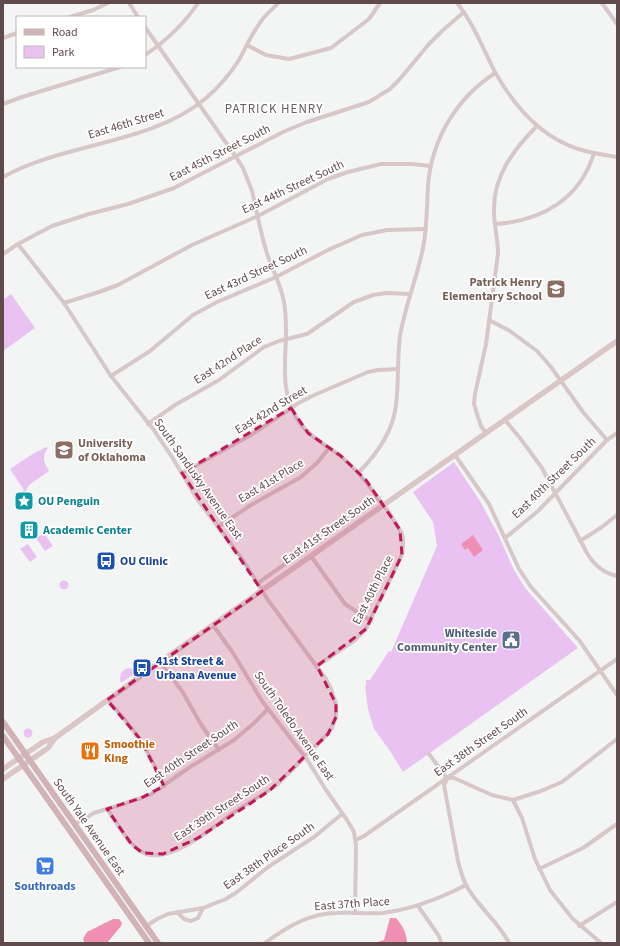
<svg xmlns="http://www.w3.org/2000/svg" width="620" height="946" font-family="'Source Sans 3',sans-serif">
<rect width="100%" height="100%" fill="#f3f5f4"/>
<g fill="#e9c2f2">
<path d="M 11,294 L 35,328 L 3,351 L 3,300 Z"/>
<path d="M 46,447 L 48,448 C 41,457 44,462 49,471 L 29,485 L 25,492 L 23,492 L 22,491 L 24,490 L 10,469 L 31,455 Z"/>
<path d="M 454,462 L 480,501 L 498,534 L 514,570 L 526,589 L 578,648 L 403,772 L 390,751 L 374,729 L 368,709 L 365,686 L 366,686 L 366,680 L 370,680 L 389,651 L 391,652 L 437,546 L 433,522 L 413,492 Z"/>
<circle cx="24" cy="501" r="5"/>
<path d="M 44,533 L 53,546 L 45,551 L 36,538 Z"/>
<path d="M 28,544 L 37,557 L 30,562 L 20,549 Z"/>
<circle cx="64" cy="585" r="4.5"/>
<path d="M 129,668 L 132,669 L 137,672 L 121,683 L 120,679 L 121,673 L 125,669 Z"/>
<circle cx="28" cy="733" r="4.5"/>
</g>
<g fill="#ef8fb1">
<path d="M 473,535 L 483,550 L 474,557 L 468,548 L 465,550 L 461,544 Z"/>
<path d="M 390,918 L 396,918 C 402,925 407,933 407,943 L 374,943 L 384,940 Z"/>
<path d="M 113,919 L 119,919 L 122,923 L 121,926 L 107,943 L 85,943 L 83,939 L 87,932 Z"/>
</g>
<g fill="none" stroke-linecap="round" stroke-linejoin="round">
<g stroke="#d7c7c8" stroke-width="4">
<path d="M 129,3 L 138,17"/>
<path d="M 457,3 C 474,24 483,49 495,72 C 514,106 541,137 578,149 C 591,153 604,155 617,157"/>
<path d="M 602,3 L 617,24"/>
<path d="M 70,17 L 93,10 L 108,3"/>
<path d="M 145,27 L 236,157 L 243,168 L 252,191 C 257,211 260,231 266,250 C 271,268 281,284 284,302 C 292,345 273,385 300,423 C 311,438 328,446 342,457 C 360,472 372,490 386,508 C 391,516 398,525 402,534 C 404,541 403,548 402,555 L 366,629 L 355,640 L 317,666"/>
<path d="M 3,38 L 17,33"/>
<path d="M 247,45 L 266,55 L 289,59 L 331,48 L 369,19 L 380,3"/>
<path d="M 145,55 C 166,41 184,24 198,3"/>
<path d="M 3,104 L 22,97 L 120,67"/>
<path d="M 3,177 C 66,142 149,145 205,99 C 218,88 230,74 239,60 C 246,47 252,33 262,20 C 266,14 273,9 278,3"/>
<path d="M 495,224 C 542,221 580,199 594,153"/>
<path d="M 18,244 L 64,303 L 111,376 L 153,429 L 172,457 L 197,499 L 242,559 L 268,600 L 326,679 L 331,689 L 336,704 L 336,717 L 332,728 L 328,734 L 278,784 C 264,795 249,802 235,812 C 214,826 173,863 146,854 C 130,849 117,823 107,809"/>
<path d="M 3,254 L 18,244 L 52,226 L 89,214 L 128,204 L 174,188 L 283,132 L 307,122 L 369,102 L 390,89 L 399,80 L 429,44 L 442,31 L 464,12"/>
<path d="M 64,303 L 99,292 L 118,285 L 192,245 L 258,216 L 328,179 L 348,172 L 381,164 L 411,164 L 431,166"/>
<path d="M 489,320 L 510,331 L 537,351 L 551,367 L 583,412 L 607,440"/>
<path d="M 111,376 L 150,351 L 193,315 L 217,302 L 276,277 L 328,250 L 362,235 L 387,230 L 426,229"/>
<path d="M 505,420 L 520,438 L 542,468 L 587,553 C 594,565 603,573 617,576"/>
<path d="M 148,424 L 175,405 L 219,380 L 264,347 L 279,341 L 307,334 L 354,302 L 373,295 L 386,293 L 410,294"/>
<path d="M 486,433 L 481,426 L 477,414 L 474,404 L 475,394 L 486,344 L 498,254 C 498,239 494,226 494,211 C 493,176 514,149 537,126"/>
<path d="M 455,455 L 489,504 L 519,569 L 531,587 L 579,640 L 617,695"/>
<path d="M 359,472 C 377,454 393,432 396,405 C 399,382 397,359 400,336 C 405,306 417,278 423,248 C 427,227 427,206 428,185 C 432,138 457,98 495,73"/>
<path d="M 182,473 L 251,435 L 297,404 L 312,396 L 368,372 L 378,370 L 398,369"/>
<path d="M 218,527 L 251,505 L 301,477 L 318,462 L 329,448"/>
<path d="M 505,538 L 538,511 L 607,440 L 617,433"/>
<path d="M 580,541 L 602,527 L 617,515"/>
<path d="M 311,556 L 345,604 L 371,621"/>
<path d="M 258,583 L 379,498"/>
<path d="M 213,625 L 233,653 L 262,701 L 308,761 L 326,790 L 347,820 L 354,832 L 356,846 L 355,913"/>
<path d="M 160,662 L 182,691 L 202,726 L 219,750"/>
<path d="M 107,700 C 134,728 148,750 164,786"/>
<path d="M 429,754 L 447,778"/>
<path d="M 447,778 L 454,778 L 492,795 L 513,800 L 522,818 L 535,859 L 550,890 L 572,918 L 601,943"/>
<path d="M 447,779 L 444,785 L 458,861 C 460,869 462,877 466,885 C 477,906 498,921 509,943"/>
<path d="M 513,800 L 541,791 L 562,782 L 617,739"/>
<path d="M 75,824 L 94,813 L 141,798 L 151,794 L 190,767 L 234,740 L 253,724 L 268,709"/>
<path d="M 356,840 L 364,836 L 617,659"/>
<path d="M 539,869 L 583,848 L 617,824"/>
<path d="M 418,906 L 439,936 L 441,943"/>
<path d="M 177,912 L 184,919 L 191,921 L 198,918 L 203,908"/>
<path d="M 579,926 L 617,902"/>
<path d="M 145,927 L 157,919 L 168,914 L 203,908 L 226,899 L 237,892 L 268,867 L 314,837 L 342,814"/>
<path d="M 265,943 C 287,927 309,913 337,913 C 352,912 367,914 383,913 C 413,909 439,899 466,885"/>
</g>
<g stroke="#dbc6c7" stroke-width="5.5">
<path d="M 3,769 L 43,742 L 55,738 L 160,662 L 617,341"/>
<path d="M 3,779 L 48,748 L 55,738"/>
</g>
<g stroke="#d1b3b5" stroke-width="6">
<path d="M 3,722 L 158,943"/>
<path d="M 3,736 L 149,943"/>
</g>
</g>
<path fill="#c2185b" fill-opacity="0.2" stroke="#c2185b" stroke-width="3" stroke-dasharray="8 5" stroke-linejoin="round" d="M 291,408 L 308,433 L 341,456 L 366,480 L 400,530 L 402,555 L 366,629 L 317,666 L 336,704 L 336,717 L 328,734 L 269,791 L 198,838 L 163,854 L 143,853 L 132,845 L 107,809 L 141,798 L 164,786 L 141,740 L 107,700 L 262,591 L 182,473 Z"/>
<defs>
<g id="school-square" transform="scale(1)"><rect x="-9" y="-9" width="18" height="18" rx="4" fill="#8d6e63" stroke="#fff"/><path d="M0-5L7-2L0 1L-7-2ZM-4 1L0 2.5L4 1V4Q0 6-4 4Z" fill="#fff"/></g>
<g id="university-square" transform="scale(1)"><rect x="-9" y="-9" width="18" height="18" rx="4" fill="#8d6e63" stroke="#fff"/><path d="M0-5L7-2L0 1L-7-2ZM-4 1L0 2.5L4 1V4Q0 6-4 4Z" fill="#fff"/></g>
<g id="sight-square" transform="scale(1)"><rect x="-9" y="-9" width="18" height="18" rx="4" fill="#0f9aa8" stroke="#fff"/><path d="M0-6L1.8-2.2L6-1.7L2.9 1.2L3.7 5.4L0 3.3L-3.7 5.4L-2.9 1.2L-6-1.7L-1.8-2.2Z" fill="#fff"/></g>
<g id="building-square" transform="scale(1)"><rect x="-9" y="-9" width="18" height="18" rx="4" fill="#0f9aa8" stroke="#fff"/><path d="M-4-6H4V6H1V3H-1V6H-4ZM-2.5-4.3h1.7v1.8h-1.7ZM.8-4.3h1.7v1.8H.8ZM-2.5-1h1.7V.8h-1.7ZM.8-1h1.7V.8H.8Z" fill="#fff"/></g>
<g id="bus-square" transform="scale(1)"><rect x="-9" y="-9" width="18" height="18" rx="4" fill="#1a4fb4" stroke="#fff"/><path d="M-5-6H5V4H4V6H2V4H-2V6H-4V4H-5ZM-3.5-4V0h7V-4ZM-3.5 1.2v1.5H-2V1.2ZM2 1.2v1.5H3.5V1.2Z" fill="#fff"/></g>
<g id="civic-square" transform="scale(1)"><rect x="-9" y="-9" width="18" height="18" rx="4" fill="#5c6f8a" stroke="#fff"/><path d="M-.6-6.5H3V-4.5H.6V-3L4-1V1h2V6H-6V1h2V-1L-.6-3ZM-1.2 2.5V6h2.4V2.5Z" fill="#fff"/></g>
<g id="restaurant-square" transform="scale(1)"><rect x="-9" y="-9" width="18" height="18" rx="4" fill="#e8710a" stroke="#fff"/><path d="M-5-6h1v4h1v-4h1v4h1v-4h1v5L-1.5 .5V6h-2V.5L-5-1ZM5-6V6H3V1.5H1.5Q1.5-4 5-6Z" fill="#fff"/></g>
<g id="supermarket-square" transform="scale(1)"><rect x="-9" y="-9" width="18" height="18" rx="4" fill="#3f7fe0" stroke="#fff"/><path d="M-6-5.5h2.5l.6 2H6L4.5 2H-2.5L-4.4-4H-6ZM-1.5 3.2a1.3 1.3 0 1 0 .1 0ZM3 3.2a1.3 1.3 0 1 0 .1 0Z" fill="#fff"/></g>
</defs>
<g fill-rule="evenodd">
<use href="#school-square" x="556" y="289"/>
<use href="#university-square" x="64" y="450"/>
<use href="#sight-square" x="24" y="501"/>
<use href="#building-square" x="29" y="530"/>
<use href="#bus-square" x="106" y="561"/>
<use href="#civic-square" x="511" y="640"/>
<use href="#bus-square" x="142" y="668"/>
<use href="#restaurant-square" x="90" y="751"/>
<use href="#supermarket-square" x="45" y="866"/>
</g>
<g text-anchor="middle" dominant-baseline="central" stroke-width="3.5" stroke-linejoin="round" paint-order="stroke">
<g font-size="12" fill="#614a4c" stroke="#fff">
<text transform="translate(126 124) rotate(-17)">East 46th Street</text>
<text transform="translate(220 153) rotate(-27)">East 45th Street South</text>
<text transform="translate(293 187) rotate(-25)">East 44th Street South</text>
<text transform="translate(256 273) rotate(-25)">East 43rd Street South</text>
<text transform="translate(228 360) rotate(-33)">East 42nd Place</text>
<text transform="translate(271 410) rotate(-31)">East 42nd Street</text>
<text transform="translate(554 478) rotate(-44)">East 40th Street South</text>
<text transform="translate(198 479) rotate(55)">South Sandusky Avenue East</text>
<text transform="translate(271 481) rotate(-31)">East 41st Place</text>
<text transform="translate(329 530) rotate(-35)">East 41st Street South</text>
<text transform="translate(373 590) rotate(-63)">East 40th Place</text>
<text transform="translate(294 726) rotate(55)">South Toledo Avenue East</text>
<text transform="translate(481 742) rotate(-35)">East 38th Street South</text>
<text transform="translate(191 754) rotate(-34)">East 40th Street South</text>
<text transform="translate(222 808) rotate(-33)">East 39th Street South</text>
<text transform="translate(89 827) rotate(55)">South Yale Avenue East</text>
<text transform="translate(269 856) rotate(-35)">East 38th Place South</text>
<text transform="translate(352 904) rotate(-4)">East 37th Place</text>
</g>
<g font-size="12" font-weight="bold" fill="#785e54" stroke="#fff" text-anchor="end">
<text x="542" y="282">Patrick Henry<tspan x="542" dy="14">Elementary School</tspan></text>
<text x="78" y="443" text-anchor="start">University<tspan x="78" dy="14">of Oklahoma</tspan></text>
</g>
<g font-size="12" font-weight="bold" fill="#0d838f" stroke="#fff" text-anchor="start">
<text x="38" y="501">OU Penguin</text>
<text x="43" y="530">Academic Center</text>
</g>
<g font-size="12" font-weight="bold" fill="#164399" stroke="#fff" text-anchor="start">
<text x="120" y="561">OU Clinic</text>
<text x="156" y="661">41st Street &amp;<tspan x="156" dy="14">Urbana Avenue</tspan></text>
</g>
<g font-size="12" font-weight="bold" fill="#4e5e75" stroke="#fff" text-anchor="end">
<text x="497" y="633">Whiteside<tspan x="497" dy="14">Community Center</tspan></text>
</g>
<g font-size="12" font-weight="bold" fill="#c56008" stroke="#fff" text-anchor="start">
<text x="104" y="744">Smoothie<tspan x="104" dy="14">King</tspan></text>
</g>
<g font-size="12" font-weight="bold" fill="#366cbe" stroke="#fff">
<text x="45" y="886">Southroads</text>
</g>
<g font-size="13" letter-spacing="1" fill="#685f5f" stroke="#fff">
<text x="274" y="109">PATRICK HENRY</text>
</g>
</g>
<rect width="620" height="946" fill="none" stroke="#614a4c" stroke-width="8"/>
<rect x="16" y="16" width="130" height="52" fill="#ffffff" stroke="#c0b7b7"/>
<rect x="24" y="29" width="20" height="6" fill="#d1b3b5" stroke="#c0b7b7"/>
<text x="52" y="36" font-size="12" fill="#614a4c">Road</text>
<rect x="24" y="46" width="20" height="12" fill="#e9c2f2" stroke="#c0b7b7"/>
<text x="52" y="56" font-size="12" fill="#614a4c">Park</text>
</svg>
